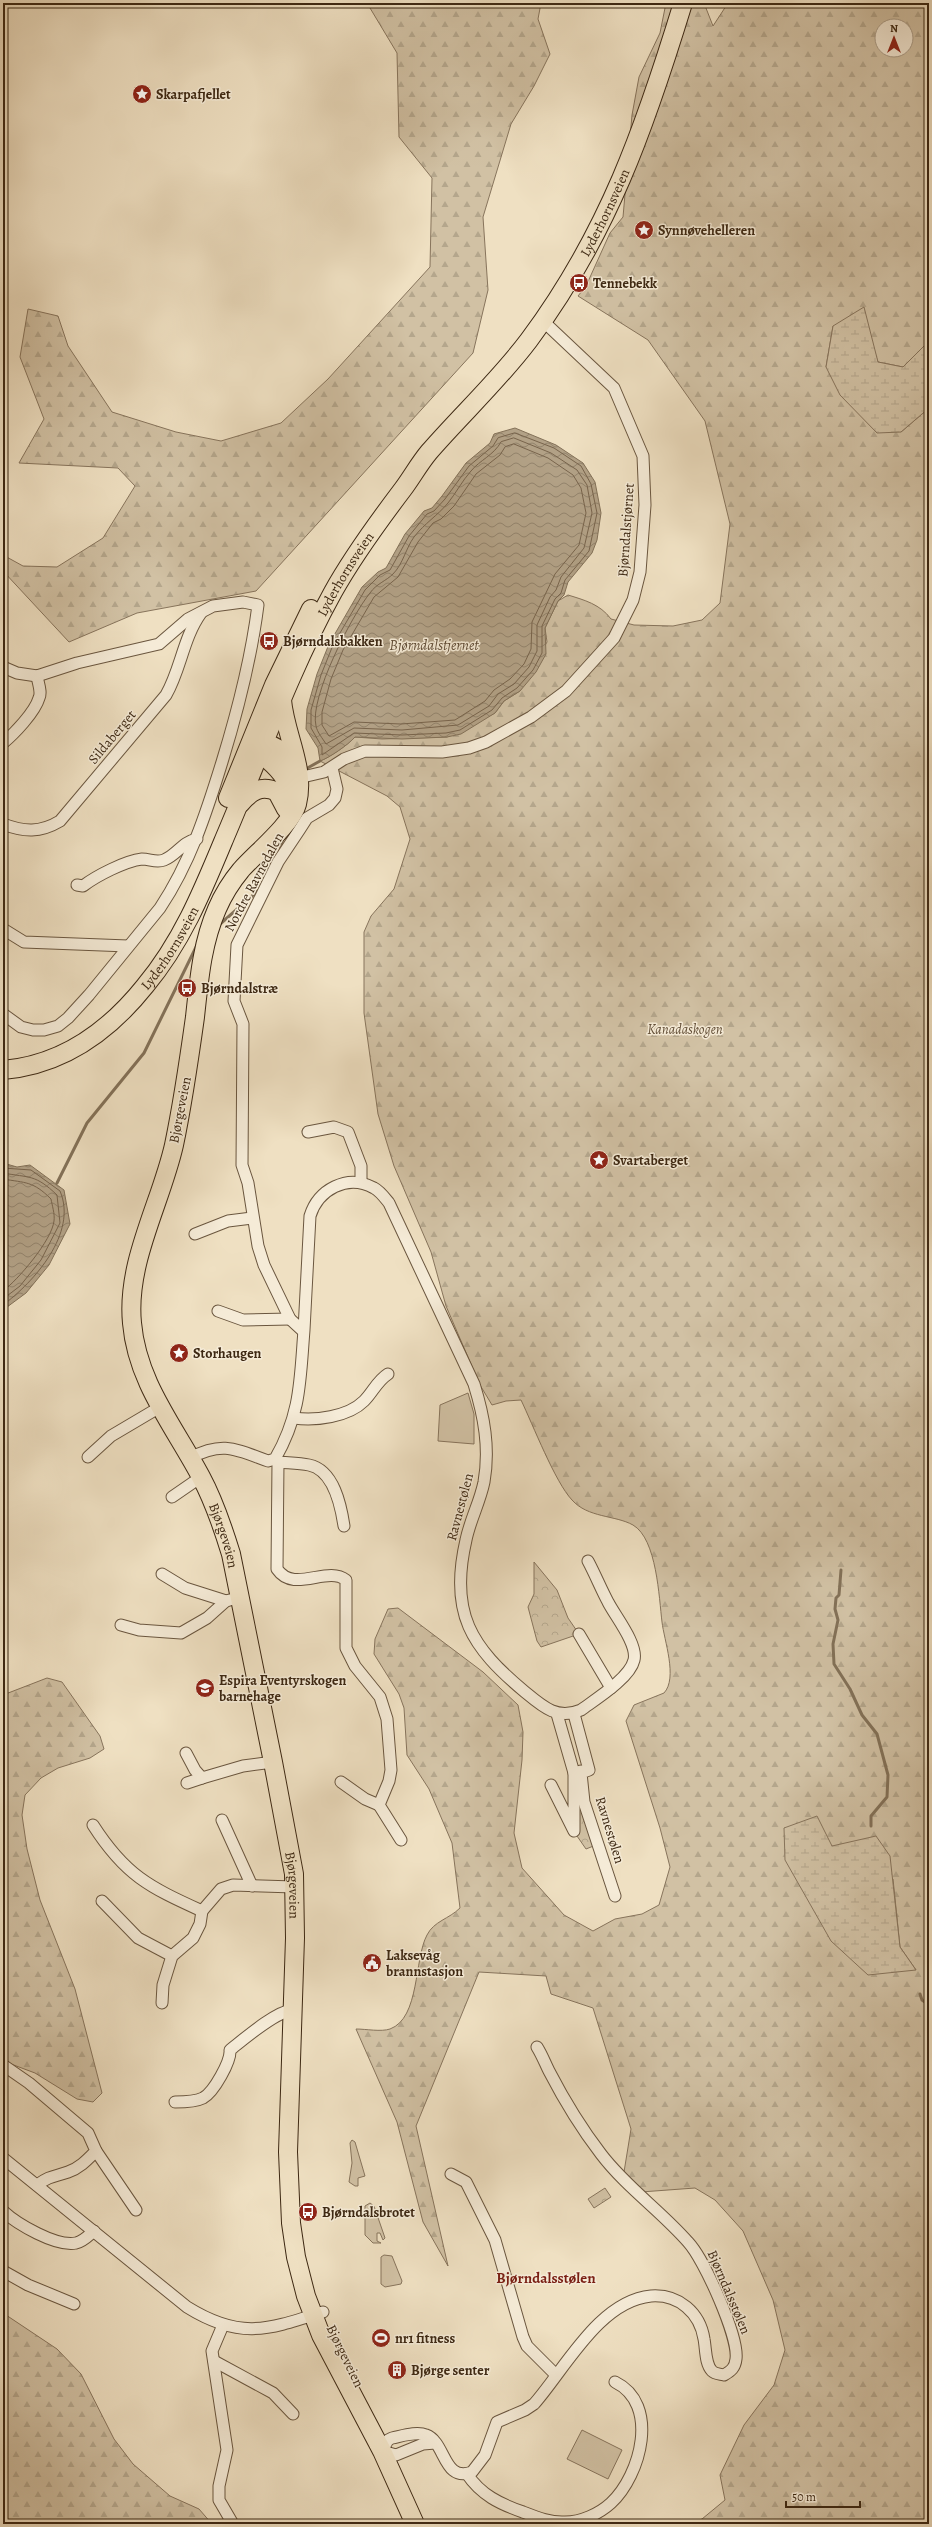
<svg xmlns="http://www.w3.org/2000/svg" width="932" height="2527" font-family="Alegreya,serif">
<defs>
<pattern id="forest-firs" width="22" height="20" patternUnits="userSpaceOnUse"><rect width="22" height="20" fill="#d1c1a4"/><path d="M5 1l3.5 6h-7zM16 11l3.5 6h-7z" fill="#b4a68c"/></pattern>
<pattern id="wetland-marsh" width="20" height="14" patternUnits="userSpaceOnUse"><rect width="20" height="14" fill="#d1c1a4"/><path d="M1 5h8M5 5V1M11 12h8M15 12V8" fill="none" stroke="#b4a68c"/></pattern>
<pattern id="park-crowns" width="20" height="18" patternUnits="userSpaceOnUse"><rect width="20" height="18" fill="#d1c1a4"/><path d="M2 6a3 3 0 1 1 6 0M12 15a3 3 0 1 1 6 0" fill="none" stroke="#b4a68c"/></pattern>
<pattern id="water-waves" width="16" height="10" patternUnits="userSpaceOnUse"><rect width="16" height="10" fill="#b2a186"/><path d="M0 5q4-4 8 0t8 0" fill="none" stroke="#92836c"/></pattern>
</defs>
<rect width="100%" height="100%" fill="#efe0c2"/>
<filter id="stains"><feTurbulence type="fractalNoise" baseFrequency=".005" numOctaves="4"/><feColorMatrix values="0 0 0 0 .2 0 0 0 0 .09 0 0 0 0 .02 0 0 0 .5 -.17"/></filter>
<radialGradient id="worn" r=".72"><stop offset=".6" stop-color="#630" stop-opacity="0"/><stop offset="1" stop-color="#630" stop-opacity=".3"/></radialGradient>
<g fill="#d1c1a4" stroke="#87745c">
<path d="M 468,1393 L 474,1414 L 474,1444 L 438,1441 L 440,1405 Z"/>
<path d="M 352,2140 L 355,2142 L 365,2176 L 358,2178 L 358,2186 L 355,2186 L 349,2182 L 352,2163 L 350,2143 Z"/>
<path d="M 370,2203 L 374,2206 L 385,2238 L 383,2240 L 380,2233 L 377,2233 L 377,2241 L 381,2243 L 373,2243 L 365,2235 L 365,2206 Z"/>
<path d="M 384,2255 L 392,2256 L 402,2281 L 401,2284 L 385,2287 L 381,2284 L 381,2257 Z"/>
<path d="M 582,2430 L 622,2450 L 608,2479 L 567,2459 Z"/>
</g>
<g fill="url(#forest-firs)" stroke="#87745c" fill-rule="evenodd">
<path d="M 367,3 L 541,3 L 538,19 L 550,54 L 534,86 L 511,124 L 483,217 L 488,290 L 473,353 L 256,591 L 137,613 L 69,642 L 3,571 L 3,555 L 23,566 L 57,567 L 103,538 L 135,486 L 118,468 L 19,463 L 44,419 L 20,357 L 28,309 L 58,316 L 68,346 L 112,412 L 176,432 L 221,441 L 281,423 L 328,379 L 430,267 L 432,178 L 399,137 L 397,53 Z"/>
<path d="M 666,3 L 704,3 L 713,26 L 728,3 L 929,3 L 929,341 L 903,367 L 878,362 L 874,351 L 833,326 L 826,367 L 901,432 L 929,408 L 929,2524 L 688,2524 L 702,2519 L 725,2500 L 720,2475 L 744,2425 L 774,2385 L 785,2350 L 773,2300 L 743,2231 L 715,2200 L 695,2188 L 641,2192 L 624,2172 L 631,2129 L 593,2008 L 551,1994 L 546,1976 L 479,1972 L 416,2126 L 448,2266 L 423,2222 L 397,2122 L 356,2029 C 366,2029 381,2032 390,2029 C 420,2018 414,1959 427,1935 C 434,1921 449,1919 460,1908 L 452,1843 L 429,1789 L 407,1755 L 404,1708 L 399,1694 L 374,1654 L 375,1639 L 388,1609 L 398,1608 L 483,1672 L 518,1705 L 523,1732 L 522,1760 L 514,1833 L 522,1868 L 564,1915 L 593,1931 L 615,1919 L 642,1914 L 659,1905 L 670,1867 L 660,1828 L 626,1721 L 634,1705 L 664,1693 C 678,1678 664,1640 662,1622 C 659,1598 657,1539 633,1525 C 615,1515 588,1518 572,1500 C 555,1482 533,1425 521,1400 L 506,1401 L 492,1405 L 480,1385 L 446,1306 L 431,1252 L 394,1166 L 378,1114 L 364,1013 L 364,932 L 371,916 L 394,889 L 410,839 L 400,807 L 387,796 L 320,761 C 328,758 348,745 355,737 L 382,739 L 447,737 L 495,713 L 504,701 L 520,691 L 547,642 L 545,628 L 558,601 L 568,595 C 584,600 600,604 611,619 L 634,625 L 673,626 L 702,620 L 720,603 L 730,524 L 705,421 L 648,340 L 578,296 L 586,286 L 610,233 L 623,217 L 632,115 L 639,77 L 660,33 ZM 882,26 L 906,26 L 906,50 L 882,50 ZM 784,1828 L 832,1846 L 893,1879 L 900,1947 L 916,1970 Z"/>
<path d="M 47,1678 L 62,1682 L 100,1736 L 104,1749 L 90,1758 L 58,1768 L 41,1778 L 25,1795 L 22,1815 L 27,1849 L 40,1900 L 75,1989 L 102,2093 L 93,2102 L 77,2099 L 35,2073 L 3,2061 L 3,1695 Z"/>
<path d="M 3,2313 L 57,2349 L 81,2374 L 114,2439 L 133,2464 L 170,2496 L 199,2509 L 212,2524 L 3,2524 Z"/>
</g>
<g fill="url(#wetland-marsh)" stroke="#87745c">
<path d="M 864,307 L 878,362 L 903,367 L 929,341 L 929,408 L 901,432 L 877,433 L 840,395 L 826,367 L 833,326 Z"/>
<path d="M 817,1816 L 832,1846 L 876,1836 L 890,1856 L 900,1947 L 916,1970 L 868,1975 L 831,1941 L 785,1860 L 784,1828 Z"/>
</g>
<g fill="url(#park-crowns)" stroke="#87745c">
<path d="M 534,1562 L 557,1590 L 568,1618 L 579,1634 L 541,1647 L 537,1641 L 528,1607 L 534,1594 Z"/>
<path d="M 576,1786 L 596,1845 L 586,1849 L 577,1836 Z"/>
<path d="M 605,2188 L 611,2197 L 594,2208 L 588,2199 Z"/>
</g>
<g fill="url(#water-waves)" stroke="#837158">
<path d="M 515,428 L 556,445 L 583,463 L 595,482 L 601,513 L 597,540 L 592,553 L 568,582 L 564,595 L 558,601 L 545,628 L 546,654 L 536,672 L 520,691 L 504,701 L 495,713 L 461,734 L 447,737 L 402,739 L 355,737 C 348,745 329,758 320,761 L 318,748 L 306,729 L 307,709 L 317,674 L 329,644 L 362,587 L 378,572 L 386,568 L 405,534 L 424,511 L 432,508 L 442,496 L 466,463 L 490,443 L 494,434 Z"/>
<path d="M 3,1163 L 17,1167 L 30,1165 L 64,1190 L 70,1224 L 49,1265 L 26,1293 L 3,1310 Z"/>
</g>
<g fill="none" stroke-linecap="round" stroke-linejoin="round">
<g stroke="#78644c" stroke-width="1">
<path d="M 515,433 L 554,448 L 581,466 L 591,484 L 597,513 L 589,551 L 565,580 L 561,593 L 555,599 L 542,626 L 542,653 L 533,670 L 517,688 L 502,698 L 492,710 L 460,730 L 446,733 L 402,735 L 354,733 L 322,755 L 322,747 L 311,728 L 311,710 L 321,675 L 333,645 L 365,590 L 380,575 L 390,570 L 409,536 L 427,514 L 434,511 L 445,499 L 469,466 L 493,446 L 498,438 Z"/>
<path d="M 514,438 L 551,453 L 577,470 L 587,485 L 592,513 L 584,548 L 561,577 L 556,590 L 550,597 L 537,625 L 537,651 L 529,667 L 514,684 L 498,694 L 489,706 L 458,725 L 402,730 L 354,728 L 326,744 C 323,739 317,732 316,726 C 309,698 352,615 370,593 C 376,584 386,581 393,574 C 403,564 406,548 414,537 C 425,523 437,516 448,503 C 456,493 462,481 471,471 C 480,460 494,455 501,442 Z"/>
<path d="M 514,444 L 548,458 L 573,475 L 581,488 L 586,513 L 579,545 L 555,574 L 532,622 L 531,649 L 524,664 L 510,679 L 494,690 L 485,701 L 455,720 L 401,724 L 354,722 L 329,736 L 322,725 L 322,712 L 331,679 L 343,650 L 374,597 L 398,577 L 418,542 L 433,523 L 441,519 L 454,506 L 476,474 L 500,455 L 505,447 Z"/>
<path d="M 3,1168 L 31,1170 L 60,1191 C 78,1233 34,1282 3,1305"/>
<path d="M 3,1173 C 30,1178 35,1174 57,1195 L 60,1223 L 41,1260 L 20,1286 L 3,1299"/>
<path d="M 3,1179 C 26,1183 33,1181 51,1199 C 52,1205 55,1214 54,1221 C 52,1240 18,1280 3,1291"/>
</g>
<g stroke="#837158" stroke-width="3">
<path d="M 304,770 L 320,761"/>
<path d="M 280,851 L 283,837"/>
<path d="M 219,925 L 260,889"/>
<path d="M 57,1183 L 87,1123 L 144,1053 L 198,943"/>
<path d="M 841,1570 L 839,1595 L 836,1598 L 835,1609 L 838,1620 L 833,1644 L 834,1664 L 850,1689 L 862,1715 L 877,1734 L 888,1775 L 887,1797 L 871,1816 L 871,1826"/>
<path d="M 920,1994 L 922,2000 L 929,2005"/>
</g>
<g stroke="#6a563f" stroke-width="13">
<g id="street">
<path d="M 3,667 L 17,673 L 37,676 L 77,663 L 159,644 L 188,619 L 213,606 L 243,602 L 258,605 C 251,660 238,710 222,762 C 206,814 190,863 160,908 L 89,995 L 68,1018 L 58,1026 L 44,1030 L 33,1030 L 21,1027 L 3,1014"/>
<path d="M 3,743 C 14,734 35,712 39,698 C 42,692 38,683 37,676"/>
<path d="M 294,779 L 324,772 L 344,759 L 365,751 L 442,752 L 469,748 L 486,742 L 531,717 L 566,691 L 614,638 L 633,600 L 640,572 L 645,505 L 643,456 L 614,388 L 543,321"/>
<path d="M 3,824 C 24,832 40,833 60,821 L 166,695 C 181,669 183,638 201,613"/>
<path d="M 77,885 L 83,886 C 96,876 125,861 142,859 C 150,859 156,863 164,860 C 177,855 182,842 197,839"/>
<path d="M 3,929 L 24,942 L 128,946"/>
<path d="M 308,1132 L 334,1127 L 348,1132 L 361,1166 L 361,1182"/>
<path d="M 195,1234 L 228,1221 L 252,1218"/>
<path d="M 218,1311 L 243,1320 L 290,1319"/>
<path d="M 303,1331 L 290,1319 L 264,1265 L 258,1246 L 248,1183 L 242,1165 L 243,1024 L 234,1001 L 237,945 L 278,862 L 300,829 L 307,818 L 329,805 L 335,798 L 337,789 L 332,768"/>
<path d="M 294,1418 C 315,1421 348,1417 364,1401 C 373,1392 377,1381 388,1374"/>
<path d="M 88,1457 L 111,1436 L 160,1407"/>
<path d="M 190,1458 C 223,1441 235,1449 268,1461 L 275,1459 C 301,1414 300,1380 304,1330 C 306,1292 308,1254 310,1216 C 318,1190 347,1173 374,1188 C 380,1191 385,1198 389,1203 L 474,1384 C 484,1416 490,1448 484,1482 C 480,1502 470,1520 466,1540 C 449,1613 471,1647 525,1692 C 543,1707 557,1720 581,1710 C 596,1699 630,1678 634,1660 C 638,1644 615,1616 608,1602 C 601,1589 595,1574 588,1561"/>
<path d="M 275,1459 L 278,1462 C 288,1463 299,1463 309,1465 C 334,1470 341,1506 344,1526"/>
<path d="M 278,1462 L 277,1569 C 294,1594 327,1565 346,1580 L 346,1648 L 355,1666 L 380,1697 L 387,1719 L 391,1770 L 389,1781 L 379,1805 L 401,1840"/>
<path d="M 172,1497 L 201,1477"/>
<path d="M 162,1574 L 185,1588 L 226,1601"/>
<path d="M 121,1625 L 139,1630 L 181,1633 L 207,1618 L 226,1601 L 241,1597"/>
<path d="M 579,1634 L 611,1688"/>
<path d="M 557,1714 L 574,1773"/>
<path d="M 574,1714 L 589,1770 L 581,1773 L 584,1802 L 615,1896"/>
<path d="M 186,1753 L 195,1770 L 202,1778 L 243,1766 L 273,1762"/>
<path d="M 341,1782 L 365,1799 L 379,1805"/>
<path d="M 187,1783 L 202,1778"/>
<path d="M 551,1785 L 574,1831 L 574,1773 L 581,1771"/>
<path d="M 222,1820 L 252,1886"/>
<path d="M 93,1825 C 125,1875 149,1887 202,1911 L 221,1889 L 233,1885 L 294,1887"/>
<path d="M 102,1901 L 138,1938 L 172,1956"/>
<path d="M 162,2003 L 163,1985 L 172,1956 L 193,1938 L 200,1924 L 202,1911"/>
<path d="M 3,2065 L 29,2083 L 88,2133 L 96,2151 C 88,2159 80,2168 68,2172 C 54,2177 51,2175 37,2185"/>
<path d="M 175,2102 C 184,2102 195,2102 203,2098 C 214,2092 231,2061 230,2050 C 244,2039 275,2012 292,2010"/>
<path d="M 96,2151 L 136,2210"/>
<path d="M 3,2158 L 187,2307 C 240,2340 267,2330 323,2312"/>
<path d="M 451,2174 L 466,2182 L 495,2240 L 523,2337 L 527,2346 L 556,2375"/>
<path d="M 3,2211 C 17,2224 56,2247 76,2243 C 83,2242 89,2235 94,2231"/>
<path d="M 3,2271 L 28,2285 L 74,2304"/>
<path d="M 223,2325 L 212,2351 L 227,2450 L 219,2486 L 219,2500 L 233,2524"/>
<path d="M 214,2361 L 273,2393 L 293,2414"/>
<path d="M 435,2443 L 423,2444 L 396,2455 L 382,2451 L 388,2440 L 392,2438 C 402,2436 417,2431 426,2435 C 446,2442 443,2483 472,2472 L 485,2455 L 497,2422 L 525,2410 L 534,2404 C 565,2369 599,2301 651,2296 C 679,2294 700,2313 704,2339 C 706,2349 705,2364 712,2371 C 715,2374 720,2374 724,2375 C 731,2371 735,2368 736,2359 C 739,2337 704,2259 688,2242 C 661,2211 626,2187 601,2154 C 581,2128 564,2100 549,2071 C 545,2063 542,2055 537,2047"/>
<path d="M 467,2474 C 481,2495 500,2504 523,2512 C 536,2517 551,2523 565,2522 C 581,2522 599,2514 611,2503 C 641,2475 660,2404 615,2382"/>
</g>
</g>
<g stroke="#3d2813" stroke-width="20">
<g id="primary">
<path id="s1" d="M 282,700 C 285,735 306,768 297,804 C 292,824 256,853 241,870 C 231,882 223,895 217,909 C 202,943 199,980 195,1017 C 189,1060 183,1102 174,1145 C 161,1203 126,1262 132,1323 C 137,1382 174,1426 201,1477 C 214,1501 223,1528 231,1554 L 273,1762 L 294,1874 L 295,1938 L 288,2152 L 291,2223 L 296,2257 L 306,2296 L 321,2335 L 382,2451 L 415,2524"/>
<path d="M 254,742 C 274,742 287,753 295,771"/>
<path d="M 253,745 C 272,767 294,772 286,807"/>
<path d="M 228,798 L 274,685 L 311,609"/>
<path d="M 240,804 C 250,792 261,784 277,792 L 286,809"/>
<path id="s2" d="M 3,1070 C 62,1065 109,1031 145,986 C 182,942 203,890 225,837 C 260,755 290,670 333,592 C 353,556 378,522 403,489 C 412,477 419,464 429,452 C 462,414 499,380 529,340 C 608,234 645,127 683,3"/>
</g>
</g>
<use href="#street" stroke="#f5ebd7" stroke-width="11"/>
<use href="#primary" stroke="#efe0c2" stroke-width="18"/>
</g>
<defs>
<g id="sight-disc" transform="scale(1)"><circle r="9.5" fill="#8f2418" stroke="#f5ebd7"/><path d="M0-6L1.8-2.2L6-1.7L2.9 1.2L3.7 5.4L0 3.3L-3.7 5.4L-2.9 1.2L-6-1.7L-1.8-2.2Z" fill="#fff"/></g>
<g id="bus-disc" transform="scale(1)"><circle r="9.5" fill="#8f2418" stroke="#f5ebd7"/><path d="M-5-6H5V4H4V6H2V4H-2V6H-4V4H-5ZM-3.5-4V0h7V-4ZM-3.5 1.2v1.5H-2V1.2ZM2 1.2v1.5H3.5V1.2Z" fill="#fff"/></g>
<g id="school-disc" transform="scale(1)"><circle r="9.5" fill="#8f2418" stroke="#f5ebd7"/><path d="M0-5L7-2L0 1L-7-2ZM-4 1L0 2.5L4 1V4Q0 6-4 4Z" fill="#fff"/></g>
<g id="civic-disc" transform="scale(1)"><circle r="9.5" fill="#8f2418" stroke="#f5ebd7"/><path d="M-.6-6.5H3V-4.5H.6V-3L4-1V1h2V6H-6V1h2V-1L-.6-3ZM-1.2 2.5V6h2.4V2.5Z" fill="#fff"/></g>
<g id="stadium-disc" transform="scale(1)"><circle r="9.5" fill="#8f2418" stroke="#f5ebd7"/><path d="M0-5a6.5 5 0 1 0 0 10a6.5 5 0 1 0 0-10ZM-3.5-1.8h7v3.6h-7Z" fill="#fff"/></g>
<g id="building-disc" transform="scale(1)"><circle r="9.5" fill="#8f2418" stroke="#f5ebd7"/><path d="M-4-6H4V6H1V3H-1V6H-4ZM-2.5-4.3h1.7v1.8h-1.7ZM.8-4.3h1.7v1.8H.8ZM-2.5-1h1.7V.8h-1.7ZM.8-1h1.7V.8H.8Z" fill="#fff"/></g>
</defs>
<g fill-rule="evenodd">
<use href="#sight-disc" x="142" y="94"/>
<use href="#sight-disc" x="644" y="230"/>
<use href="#bus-disc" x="579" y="283"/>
<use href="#bus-disc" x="269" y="641"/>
<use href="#bus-disc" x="187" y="988"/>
<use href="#sight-disc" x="599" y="1160"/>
<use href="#sight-disc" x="179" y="1353"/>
<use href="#school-disc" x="205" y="1688"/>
<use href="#civic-disc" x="372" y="1963"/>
<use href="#bus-disc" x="308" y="2212"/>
<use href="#stadium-disc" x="381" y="2338"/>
<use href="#building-disc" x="397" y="2370"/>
</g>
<g text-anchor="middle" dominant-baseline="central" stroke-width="3" stroke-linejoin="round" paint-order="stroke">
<g font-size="14" font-weight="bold" fill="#3d2813" stroke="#f5ebd7" text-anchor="start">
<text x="156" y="94">Skarpafjellet</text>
<text x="658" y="230">Synnøvehelleren</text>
<text x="593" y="283">Tennebekk</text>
<text x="283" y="641">Bjørndalsbakken</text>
<text x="201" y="988">Bjørndalstræ</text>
<text x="613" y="1160">Svartaberget</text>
<text x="193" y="1353">Storhaugen</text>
<text x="219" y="1680">Espira Eventyrskogen<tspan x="219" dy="16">barnehage</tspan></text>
<text x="386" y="1955">Laksevåg<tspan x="386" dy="16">brannstasjon</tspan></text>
<text x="322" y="2212">Bjørndalsbrotet</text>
<text x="395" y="2338">nr1 fitness</text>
<text x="411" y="2370">Bjørge senter</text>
</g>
<g font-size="14" fill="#3d2813" stroke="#f5ebd7">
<text stroke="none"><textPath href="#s2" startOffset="1076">Lyderhornsveien</textPath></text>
<text transform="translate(626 530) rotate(-86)">Bjørndalstjørnet</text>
<text stroke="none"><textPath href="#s2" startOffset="629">Lyderhornsveien</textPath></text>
<text transform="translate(112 737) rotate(-50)">Sildaberget</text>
<text transform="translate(254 882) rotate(-62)">Nordre Ravnedalen</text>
<text stroke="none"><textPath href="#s2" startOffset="215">Lyderhornsveien</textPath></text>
<text transform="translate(180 1110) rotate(-79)">Bjørgeveien</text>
<text transform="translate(460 1507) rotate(-75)">Ravnestølen</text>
<text stroke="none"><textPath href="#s1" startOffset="897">Bjørgeveien</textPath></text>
<text transform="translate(610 1830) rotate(73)">Ravnestølen</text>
<text stroke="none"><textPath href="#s1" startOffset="1254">Bjørgeveien</textPath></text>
<text transform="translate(729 2292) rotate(67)">Bjørndalsstølen</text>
<text transform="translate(345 2356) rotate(64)">Bjørgeveien</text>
</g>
<g font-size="14" font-style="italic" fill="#624e37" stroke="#f5ebd7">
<text x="685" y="1029">Kanadaskogen</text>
</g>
<g font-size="15" font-style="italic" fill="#604c36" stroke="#f5ebd7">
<text x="434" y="645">Bjørndalstjernet</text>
</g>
<g font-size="15" font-weight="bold" fill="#7a1f14" stroke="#f5ebd7">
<text x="546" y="2278">Bjørndalsstølen</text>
</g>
</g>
<rect width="932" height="2527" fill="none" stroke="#efe0c2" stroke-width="16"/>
<rect x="4" y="4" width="924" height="2519" fill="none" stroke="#3d2813" stroke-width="2"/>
<rect x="8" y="8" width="916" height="2511" fill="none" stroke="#3d2813"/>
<g transform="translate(894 38)"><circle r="19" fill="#f5ebd7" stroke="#ab9d89"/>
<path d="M0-3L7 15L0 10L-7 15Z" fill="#8f2418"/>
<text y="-6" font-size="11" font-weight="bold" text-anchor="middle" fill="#3d2813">N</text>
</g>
<path d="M786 2501v6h74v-6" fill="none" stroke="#3d2813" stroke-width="2"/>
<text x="792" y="2501" font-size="12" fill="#3d2813" stroke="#f5ebd7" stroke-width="3" paint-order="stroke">50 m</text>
<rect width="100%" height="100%" filter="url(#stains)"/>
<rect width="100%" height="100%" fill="url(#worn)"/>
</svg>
